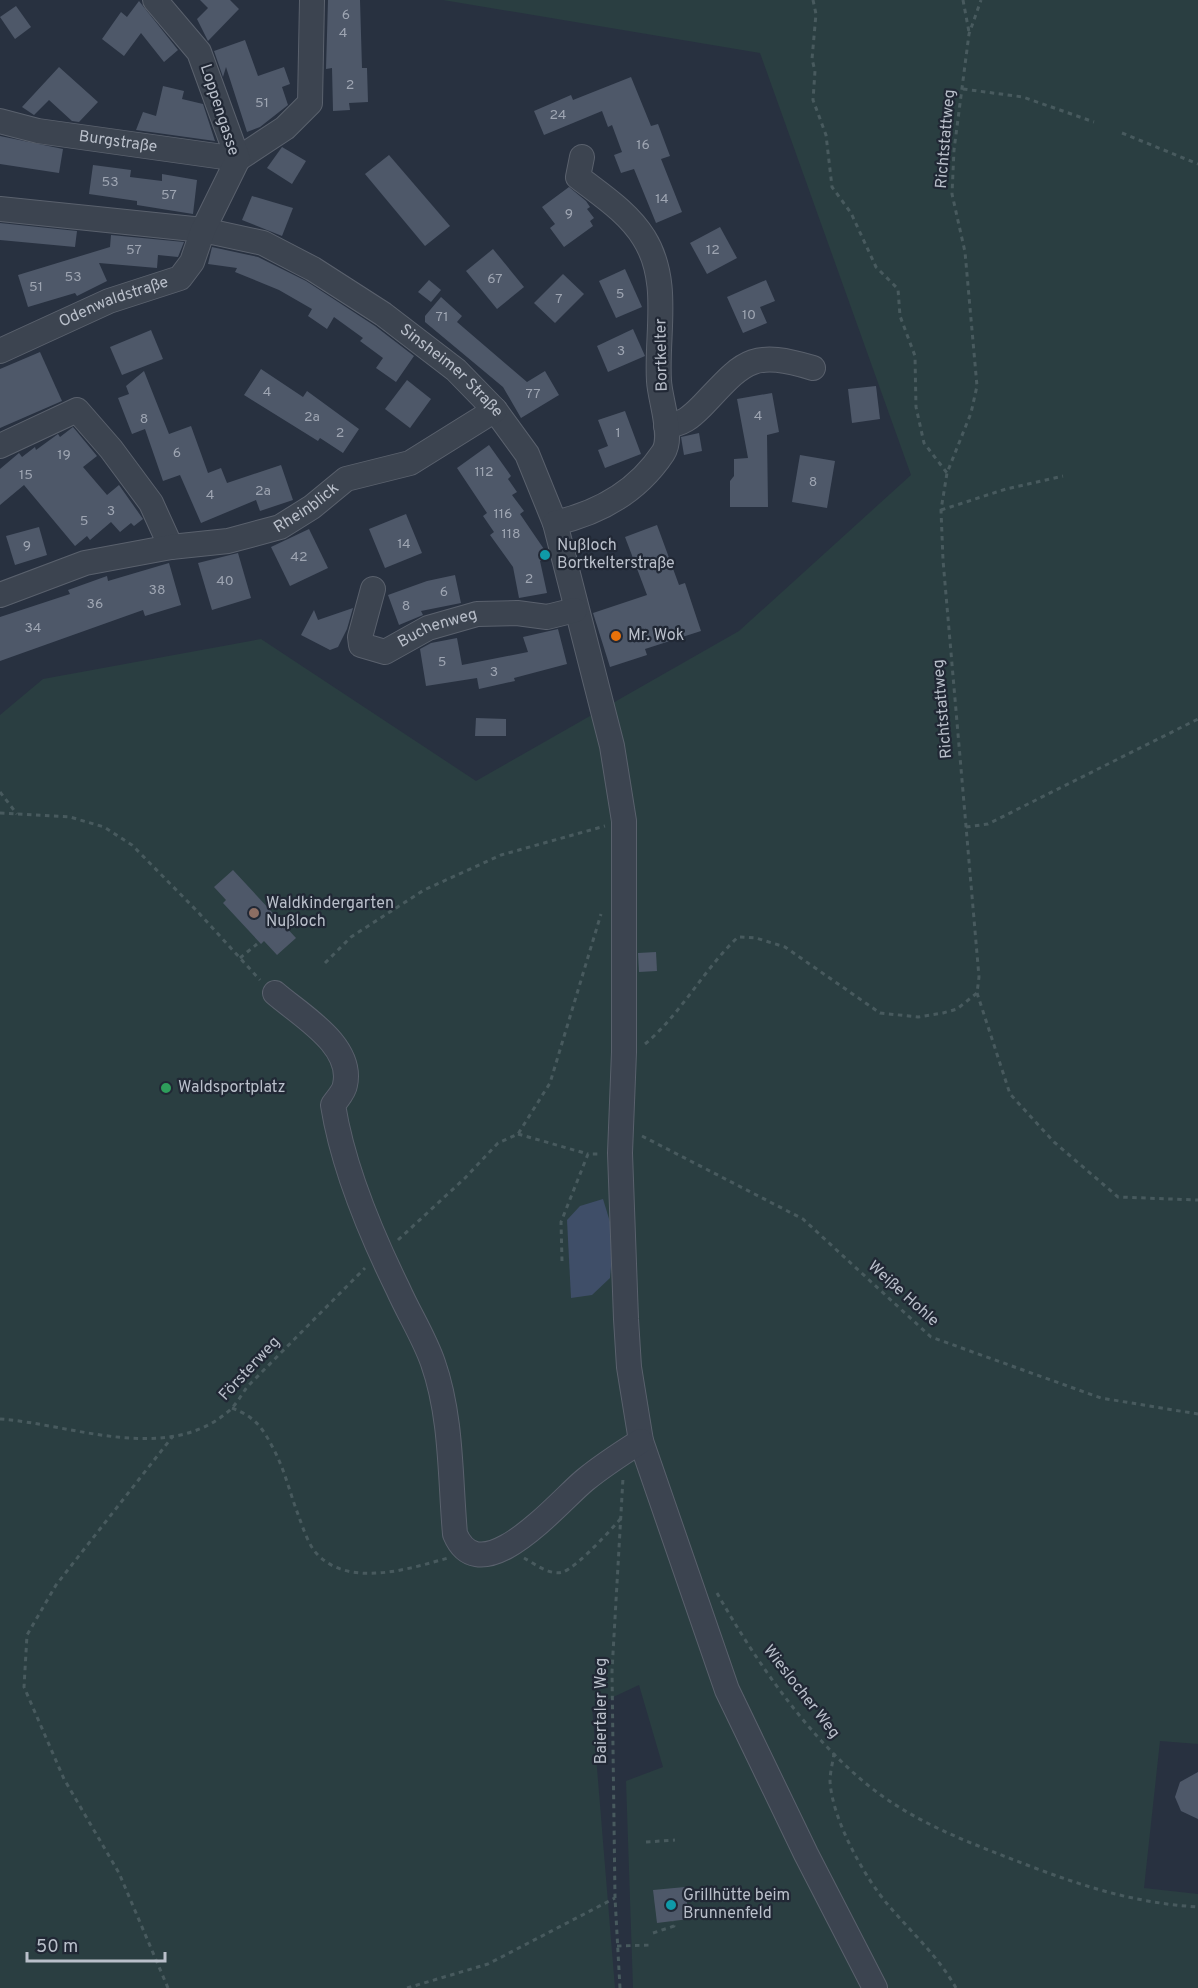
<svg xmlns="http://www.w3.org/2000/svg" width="1198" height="1988" font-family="Overpass,sans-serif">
<rect width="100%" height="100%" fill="#283140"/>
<path fill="#2a3e41" d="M 443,0 L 1198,0 L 1198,1744 L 1160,1741 L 1144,1888 L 1198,1894 L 1198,1988 L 633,1988 L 626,1781 L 663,1767 L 639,1685 L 592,1707 L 615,1988 L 0,1988 L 0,715 L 43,679 L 261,639 L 476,781 L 739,631 L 911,475 L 760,53 Z"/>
<path fill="#3f4e68" d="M 603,1199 L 614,1235 L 610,1278 L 592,1295 L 571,1298 L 567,1220 L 580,1206 Z"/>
<g fill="#4e5869">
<path d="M 200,0 L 230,0 L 239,9 L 208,41 L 197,19 L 208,8 Z"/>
<path d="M 328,0 L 360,0 L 362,68 L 367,68 L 368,102 L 349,103 L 350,110 L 333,111 L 332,68 L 326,69 Z"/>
<path d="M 139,1 L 178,50 L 164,62 L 141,33 L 124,56 L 102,39 L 121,12 L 127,17 Z"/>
<path d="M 16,6 L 31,27 L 15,39 L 0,17 Z"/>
<path d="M 245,40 L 258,76 L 284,67 L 290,84 L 282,87 L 288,105 L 260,127 L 247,132 L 226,67 L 223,77 L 214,51 Z"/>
<path d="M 59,67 L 98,102 L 79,122 L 72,121 L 49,100 L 34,115 L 22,107 Z"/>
<path d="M 631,77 L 651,126 L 658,124 L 670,156 L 661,159 L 682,212 L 656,223 L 634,169 L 621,173 L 614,155 L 622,152 L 612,125 L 608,127 L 602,111 L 544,135 L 534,111 L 571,95 L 573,100 Z"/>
<path d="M 163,86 L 184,91 L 182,99 L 203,104 L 215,141 L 136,130 L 143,112 L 156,116 Z"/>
<path d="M 0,136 L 63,149 L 59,173 L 0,164 Z"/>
<path d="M 282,147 L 306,161 L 292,184 L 267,168 Z"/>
<path d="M 389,155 L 450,226 L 425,246 L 365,174 Z"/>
<path d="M 93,165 L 131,170 L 130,177 L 162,181 L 162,174 L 197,180 L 193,214 L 137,205 L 137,201 L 89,194 Z"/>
<path d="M 569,187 L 586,201 L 590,207 L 587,209 L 594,218 L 590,221 L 593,226 L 564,247 L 550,228 L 555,224 L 542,207 Z"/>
<path d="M 252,196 L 293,208 L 282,236 L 242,220 Z"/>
<path d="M 0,223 L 77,231 L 75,247 L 0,240 Z"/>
<path d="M 720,227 L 737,258 L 707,274 L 690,243 Z"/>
<path d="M 111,235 L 184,242 L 178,257 L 158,255 L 157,268 L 99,263 L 107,281 L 77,296 L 75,293 L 28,307 L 18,275 L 110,247 Z"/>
<path d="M 212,247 L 258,257 L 306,281 L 375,326 L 414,356 L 396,382 L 376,368 L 383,358 L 360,341 L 363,338 L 334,317 L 327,329 L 308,316 L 312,309 L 279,290 L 235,272 L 237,268 L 208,264 Z"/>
<path d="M 493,249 L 524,287 L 497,309 L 466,271 Z"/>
<path d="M 625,269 L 642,307 L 616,318 L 599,281 Z"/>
<path d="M 563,274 L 584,294 L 555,323 L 534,303 Z"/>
<path d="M 429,280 L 441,290 L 431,302 L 418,292 Z"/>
<path d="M 766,280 L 775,301 L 760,307 L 767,323 L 743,333 L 727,297 Z"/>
<path d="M 441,297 L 462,316 L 457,322 L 527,382 L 545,371 L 559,395 L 521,418 L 503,387 L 425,322 L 425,316 Z"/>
<path d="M 633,329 L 645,356 L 608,372 L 597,346 Z"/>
<path d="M 151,330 L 163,359 L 122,375 L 110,347 Z"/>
<path d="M 40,352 L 62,401 L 0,428 L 0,369 Z"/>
<path d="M 261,369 L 303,397 L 307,391 L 359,429 L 343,453 L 320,438 L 318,441 L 244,395 Z"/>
<path d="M 144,371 L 169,434 L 191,426 L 208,473 L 221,468 L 227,483 L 281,465 L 293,500 L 260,511 L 256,500 L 201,523 L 180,475 L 163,481 L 145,429 L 132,434 L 118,398 L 129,394 L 126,386 Z"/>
<path d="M 407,380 L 431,399 L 410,428 L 385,409 Z"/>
<path d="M 876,386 L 880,419 L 852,423 L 848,389 Z"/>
<path d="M 772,393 L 779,432 L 767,435 L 768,507 L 730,507 L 730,481 L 734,476 L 734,459 L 748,458 L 737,399 Z"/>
<path d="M 625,411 L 641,454 L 605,468 L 598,450 L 608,446 L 598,420 Z"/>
<path d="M 73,427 L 97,456 L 83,467 L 107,495 L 119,485 L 143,519 L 134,526 L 131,523 L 120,532 L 111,522 L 90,540 L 87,536 L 75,546 L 24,485 L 0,505 L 0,469 L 19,453 L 22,457 L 35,447 L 36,450 L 58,434 L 60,437 Z"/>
<path d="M 699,433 L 702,451 L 684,455 L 681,437 Z"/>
<path d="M 489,445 L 511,476 L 508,479 L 517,492 L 512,495 L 524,511 L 520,514 L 548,555 L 549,558 L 540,561 L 547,593 L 519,598 L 513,567 L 490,535 L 494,532 L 483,516 L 487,513 L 457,468 Z"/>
<path d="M 800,455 L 835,461 L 827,508 L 792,502 Z"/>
<path d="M 406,514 L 422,553 L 385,568 L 369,529 Z"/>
<path d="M 657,525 L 679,585 L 685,583 L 701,631 L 645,649 L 647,655 L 610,667 L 593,613 L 647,595 L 625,537 Z"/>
<path d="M 39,527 L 47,555 L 15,565 L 6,536 Z"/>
<path d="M 309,529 L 328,568 L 290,586 L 271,547 Z"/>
<path d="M 238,553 L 251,598 L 212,610 L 198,563 Z"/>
<path d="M 169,563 L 181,605 L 145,616 L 143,610 L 0,661 L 0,617 L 70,594 L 68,590 L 107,576 L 108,581 Z"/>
<path d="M 455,575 L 461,603 L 421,611 L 423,615 L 399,625 L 388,595 L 427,581 Z"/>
<path d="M 353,608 L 347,629 L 338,647 L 330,650 L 301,635 L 314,610 L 318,620 Z"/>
<path d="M 558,629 L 567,664 L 514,678 L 515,681 L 479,689 L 477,678 L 426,686 L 420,649 L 431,643 L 457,638 L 462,665 L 528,652 L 523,637 Z"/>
<path d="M 476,718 L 506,719 L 506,736 L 475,736 Z"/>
<path d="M 233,870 L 296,938 L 277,955 L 264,941 L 261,944 L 223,903 L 226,900 L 214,887 Z"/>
<path d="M 656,952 L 657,971 L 639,972 L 638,953 Z"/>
<path d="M 1198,1772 L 1198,1819 L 1181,1811 L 1175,1797 L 1180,1782 Z"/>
<path d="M 685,1887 L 689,1919 L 657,1923 L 653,1890 Z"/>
</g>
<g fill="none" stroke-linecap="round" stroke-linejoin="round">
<g stroke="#5a616d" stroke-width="26">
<g id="minor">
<path id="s1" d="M 0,121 L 38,131 L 238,159"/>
<path d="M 238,159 L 285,128 L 310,103 L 312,0"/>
<path id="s2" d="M 0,209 L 203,230 L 263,243 L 313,269 L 383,314 L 456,370 L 495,410 L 527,454 L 555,523 L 612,746 L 624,821 L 624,1052 L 620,1153 L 626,1319 L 629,1367 L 641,1441 L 727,1690 L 806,1854 L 875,1988"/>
<path id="s3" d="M 0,351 L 109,301 L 180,278 L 192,262 L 203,230 L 238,159 L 199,52 L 155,0"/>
<path d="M 666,426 C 683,424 690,418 702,406 C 744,362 750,349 813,368"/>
<path d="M 0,446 L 77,410 L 111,449 L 151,503 L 171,547"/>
<path d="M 555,523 C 599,513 637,492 663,453 C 674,437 660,400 659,381 C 656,334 671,281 644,238 C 628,212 601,195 578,177 L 582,157"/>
<path id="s4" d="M 373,589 L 360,637 L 361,645 L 385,652 L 428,628 L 477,614 L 517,613 L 547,617 L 575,610"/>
<path id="s5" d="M 0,595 L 85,563 L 171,547 L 228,541 L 280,527 L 312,507 L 346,479 L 410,463 L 495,410"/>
<path d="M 275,993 C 300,1015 354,1045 345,1085 C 344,1092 337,1099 333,1105 C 343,1168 370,1232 398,1289 C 409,1314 424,1337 433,1363 C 452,1417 450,1478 455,1534 C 481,1596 560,1500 585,1480 C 602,1466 622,1453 641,1441"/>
</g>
</g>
<g stroke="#485a5e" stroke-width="3" stroke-dasharray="4.5 4.5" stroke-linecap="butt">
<path d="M 813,0 L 816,14 L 812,59 L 815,71 L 813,100 L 826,135 L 832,187 L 851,213 L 876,267 L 898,289 L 900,316 L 915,356 L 916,407 L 924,443 L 947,473"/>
<path d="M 963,0 L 969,32"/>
<path d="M 963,89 L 1023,97 L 1094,122"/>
<path d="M 1122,133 L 1198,164"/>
<path d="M 941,510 L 1006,489 L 1063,476"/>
<path d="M 0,792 L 17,814"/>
<path d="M 0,813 L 70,817 L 104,827 L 132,845 L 198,912 L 260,980"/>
<path d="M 966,827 L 988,824 L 1198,719"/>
<path d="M 240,958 L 257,944"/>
<path d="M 325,963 L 351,937 L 424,890 L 501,855 L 605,826"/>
<path d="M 977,993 L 1010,1094 L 1054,1142 L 1118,1197 L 1198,1200"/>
<path d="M 645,1044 C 681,1014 704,969 738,937 L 756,938 L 785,947 L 880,1013 L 918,1017 L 943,1013 L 957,1009 L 977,993 L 979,977 L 943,560 L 941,510 L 947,473 L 971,413 L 977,386 L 965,252 L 952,194 L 954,150 L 969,34 L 981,0"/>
<path d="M 518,1134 L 588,1154"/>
<path d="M 642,1136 L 803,1219 L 931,1337 L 1101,1398 L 1198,1414"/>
<path d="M 398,1240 L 465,1178 L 498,1143 L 518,1134 L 550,1083 L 601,914"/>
<path d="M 562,1261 L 561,1222 L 588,1154 L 601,1154"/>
<path d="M 232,1408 C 255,1417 262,1427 273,1448 C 285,1470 290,1494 299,1517 C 303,1528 309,1546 317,1554 C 349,1588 409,1569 448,1558"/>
<path d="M 0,1419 C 72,1424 169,1466 231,1409 C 237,1403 242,1394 247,1387 L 365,1268"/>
<path d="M 524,1558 C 535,1564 550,1576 563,1572 C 578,1566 611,1530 622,1517"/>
<path d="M 717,1593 C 759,1667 822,1758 894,1804 C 936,1831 981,1847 1027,1865 C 1085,1887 1135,1903 1198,1907"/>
<path d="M 834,1753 C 833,1762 830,1772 830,1781 C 832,1819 864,1877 889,1906 C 912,1933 938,1956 956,1988"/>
<path d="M 646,1842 L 675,1840"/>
<path d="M 653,1933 L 674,1926 L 673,1921"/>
<path d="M 617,1946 L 653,1945"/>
<path d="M 168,1988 L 119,1873 L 64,1779 L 24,1687 L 27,1635 L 56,1585 L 173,1436"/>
<path d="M 407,1988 L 488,1964 L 615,1898"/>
<path d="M 620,1988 L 615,1898 L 612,1671 L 623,1478"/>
</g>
<use href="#minor" stroke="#3c4450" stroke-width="24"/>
</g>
<g fill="#0f9aa8" stroke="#212835" stroke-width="2">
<circle cx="545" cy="555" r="6"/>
<circle cx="671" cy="1905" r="6"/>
</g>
<circle fill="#e8710a" stroke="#212835" stroke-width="2" cx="616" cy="636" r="6"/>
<circle fill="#8d6e63" stroke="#212835" stroke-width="2" cx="254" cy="913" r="6"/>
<circle fill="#2e9e5b" stroke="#212835" stroke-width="2" cx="166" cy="1088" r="6"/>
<g text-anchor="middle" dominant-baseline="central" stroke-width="4.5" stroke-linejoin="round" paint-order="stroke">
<g font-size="14" fill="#9ea5b2">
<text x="346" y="15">6</text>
<text x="343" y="33">4</text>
<text x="350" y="85">2</text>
<text x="262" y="103">51</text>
<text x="558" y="115">24</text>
<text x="643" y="145">16</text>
<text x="110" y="182">53</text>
<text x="169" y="195">57</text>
<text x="662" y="199">14</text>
<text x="569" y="214">9</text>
<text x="134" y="250">57</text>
<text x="713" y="250">12</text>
<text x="73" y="277">53</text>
<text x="495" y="279">67</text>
<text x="36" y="287">51</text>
<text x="620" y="294">5</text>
<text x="559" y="299">7</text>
<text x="749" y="315">10</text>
<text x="442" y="317">71</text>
<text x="621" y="351">3</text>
<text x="267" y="392">4</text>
<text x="533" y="394">77</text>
<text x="758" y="416">4</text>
<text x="312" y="417">2a</text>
<text x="144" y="419">8</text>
<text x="340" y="433">2</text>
<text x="618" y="433">1</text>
<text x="177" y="453">6</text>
<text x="64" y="455">19</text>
<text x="484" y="472">112</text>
<text x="26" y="475">15</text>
<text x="813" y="482">8</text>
<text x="263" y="491">2a</text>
<text x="210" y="495">4</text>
<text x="111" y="511">3</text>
<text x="503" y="514">116</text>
<text x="84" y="521">5</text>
<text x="511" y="534">118</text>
<text x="404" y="544">14</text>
<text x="27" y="546">9</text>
<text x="299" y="557">42</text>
<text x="529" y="579">2</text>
<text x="225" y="581">40</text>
<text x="157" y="590">38</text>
<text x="444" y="592">6</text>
<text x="95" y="604">36</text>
<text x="406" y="606">8</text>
<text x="33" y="628">34</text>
<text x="442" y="662">5</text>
<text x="494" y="672">3</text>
</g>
<g font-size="16" fill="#b9bfca" stroke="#212835">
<text transform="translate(219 110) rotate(72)">Loppengasse</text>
<text transform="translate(946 139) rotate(-85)">Richtstattweg</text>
<text stroke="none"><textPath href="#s1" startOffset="120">Burgstraße</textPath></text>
<text stroke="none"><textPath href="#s3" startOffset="124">Odenwaldstraße</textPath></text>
<text transform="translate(662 355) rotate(-91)">Bortkelter</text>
<text stroke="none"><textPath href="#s2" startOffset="494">Sinsheimer Straße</textPath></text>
<text stroke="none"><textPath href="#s5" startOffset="322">Rheinblick</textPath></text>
<text stroke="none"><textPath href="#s4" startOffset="141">Buchenweg</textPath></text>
<text transform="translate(943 709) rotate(-95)">Richtstattweg</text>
<text transform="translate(903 1294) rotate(42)">Weiße Hohle</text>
<text transform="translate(250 1369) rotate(-47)">Försterweg</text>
<text transform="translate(801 1692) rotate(52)">Wieslocher Weg</text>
<text transform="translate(602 1711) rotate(-90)">Baiertaler Weg</text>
</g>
<g font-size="16" fill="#b9bfca" stroke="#212835" text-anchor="start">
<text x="557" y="546">Nußloch<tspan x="557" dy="18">Bortkelterstraße</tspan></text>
<text x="628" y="636">Mr. Wok</text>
<text x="266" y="904">Waldkindergarten<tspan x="266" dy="18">Nußloch</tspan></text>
<text x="178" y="1088">Waldsportplatz</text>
<text x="683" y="1896">Grillhütte beim<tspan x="683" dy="18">Brunnenfeld</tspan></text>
</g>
</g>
<path d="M27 1952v9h138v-9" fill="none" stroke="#b9bfca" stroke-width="3"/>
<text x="36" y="1952" font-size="18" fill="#b9bfca" stroke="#212835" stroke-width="4.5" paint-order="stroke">50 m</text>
</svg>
